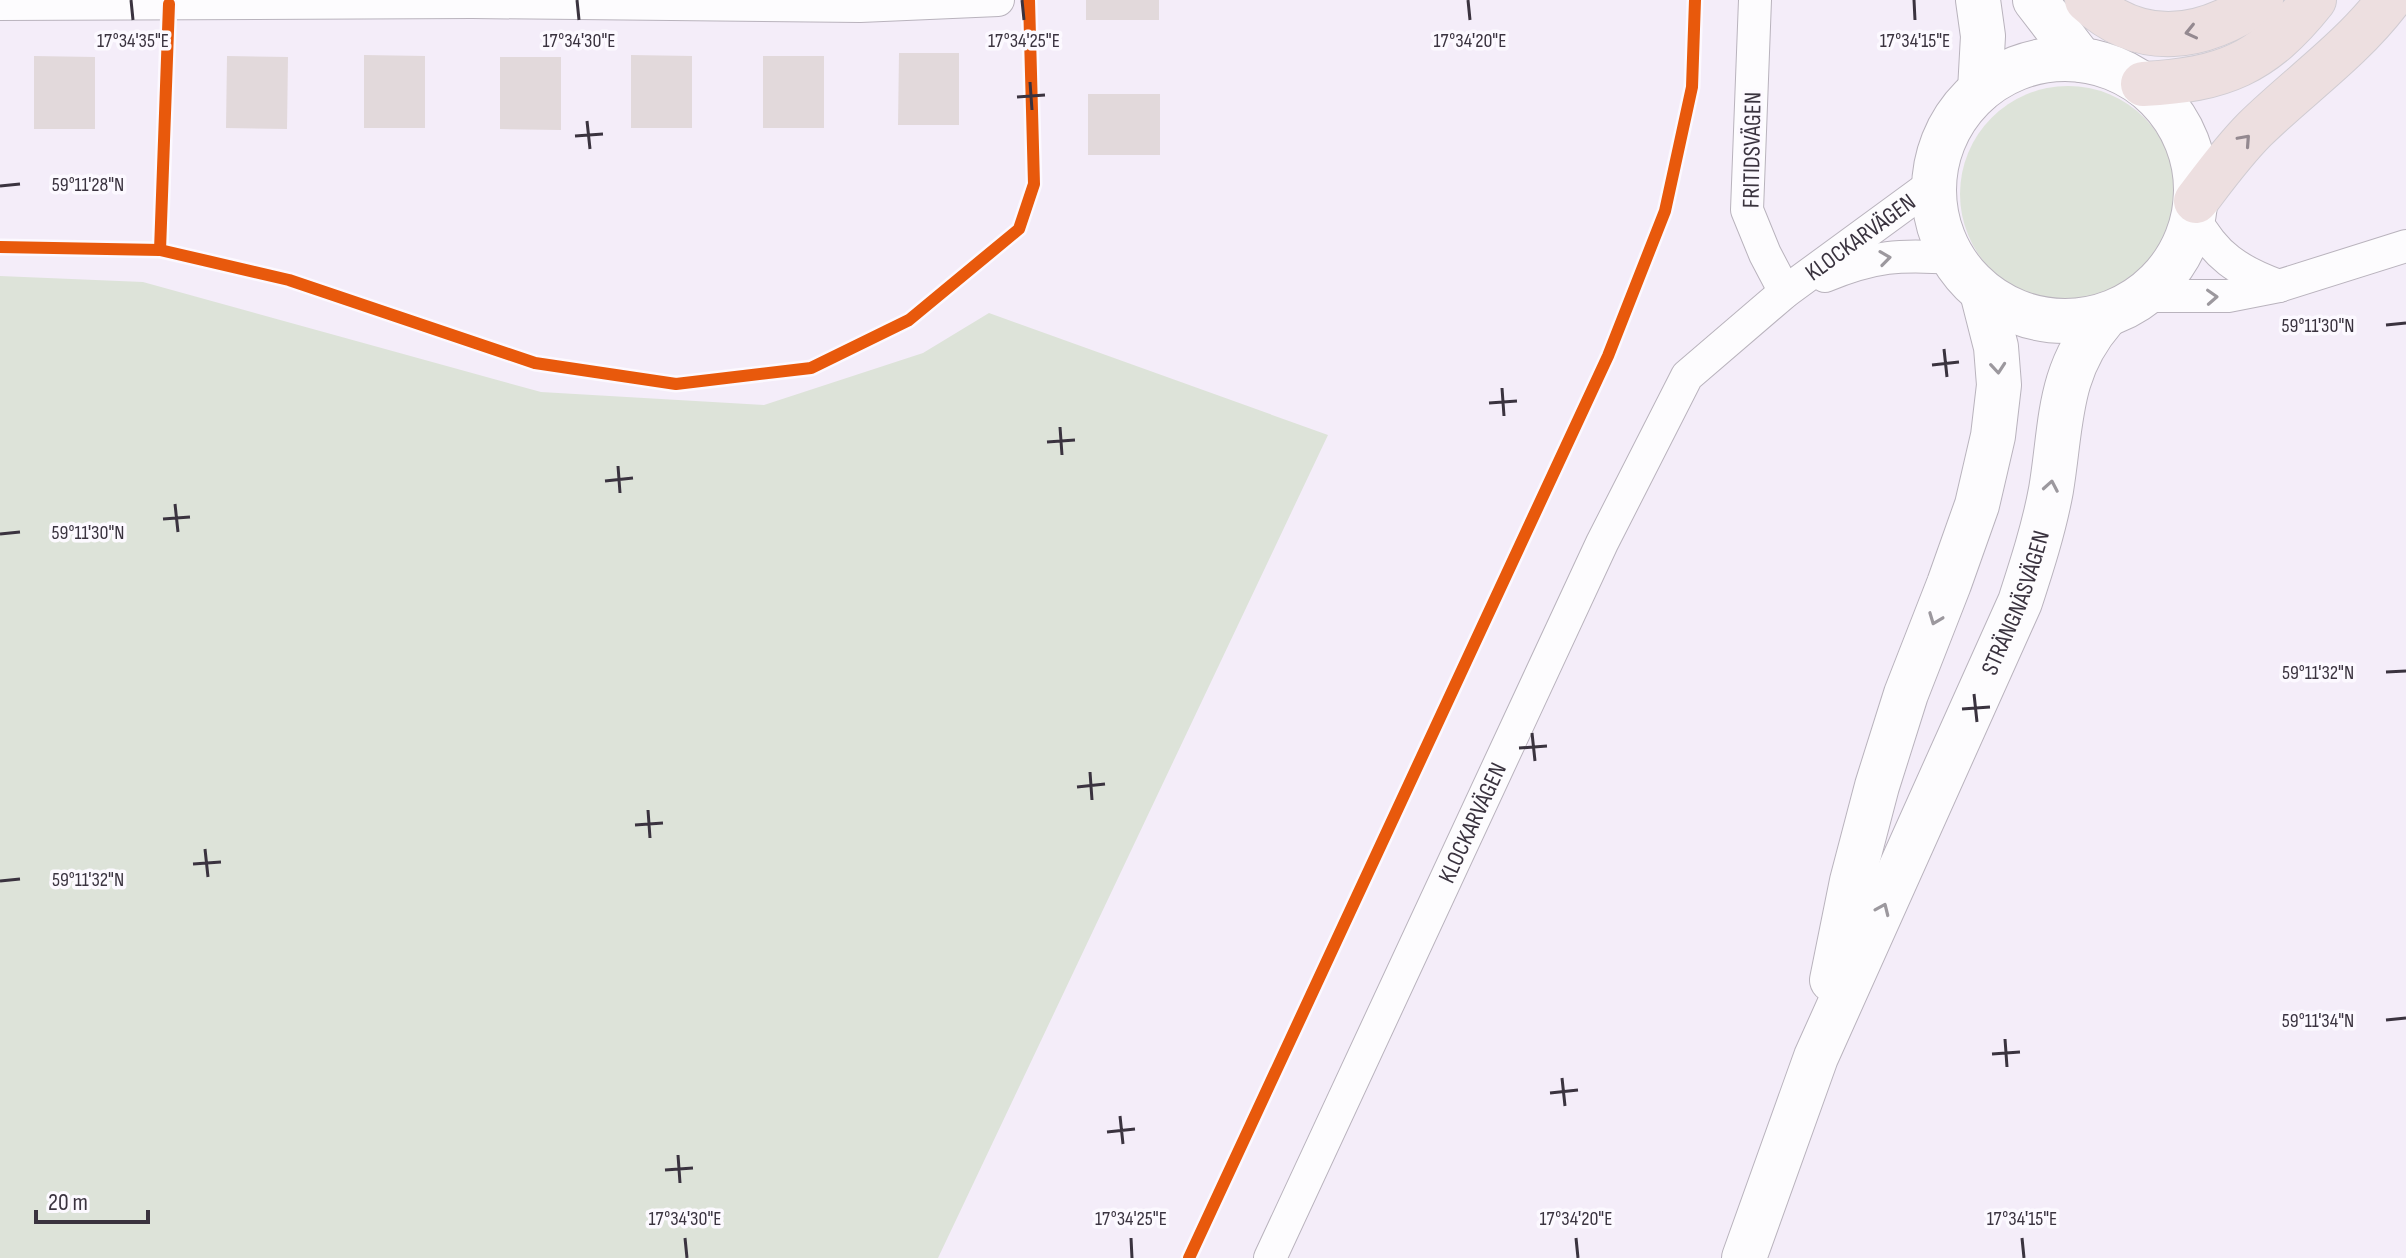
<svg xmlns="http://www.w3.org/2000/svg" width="2406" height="1258" font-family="'Sofia Sans Condensed',sans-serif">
<rect width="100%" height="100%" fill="#f4edf9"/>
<g fill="#dde3d9">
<circle cx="2068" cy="194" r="108"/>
<path d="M 0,276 L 143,282 L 541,392 L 764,405 L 923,353 L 989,313 L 1328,435 L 938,1258 L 0,1258 Z"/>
</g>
<g fill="#e2d9db">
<rect x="1086" y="0" width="73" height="20"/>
<path d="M 899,53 L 959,53 L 959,125 L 898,125 Z"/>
<path d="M 364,55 L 425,56 L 425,128 L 364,128 Z"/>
<path d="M 631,55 L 692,56 L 692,128 L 631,128 Z"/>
<path d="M 34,56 L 95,57 L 95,129 L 34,129 Z"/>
<path d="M 227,56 L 288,57 L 287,129 L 226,128 Z"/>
<rect x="763" y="56" width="61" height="72"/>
<path d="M 500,57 L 561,57 L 561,130 L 500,129 Z"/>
<rect x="1088" y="94" width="72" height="61"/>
</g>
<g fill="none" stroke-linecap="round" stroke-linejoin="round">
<g stroke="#b9b3bd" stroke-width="34">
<g id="minor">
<path d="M 1755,0 L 1747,210 L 1765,254 L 1785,292"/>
<path d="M 0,4 L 472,2 L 860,6 L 998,0"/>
<path d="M 2194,217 C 2215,256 2238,271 2279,286"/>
<path d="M 1825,276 C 1874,256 1900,254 1952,258"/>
<path d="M 2144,296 L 2228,296 L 2279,286 L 2406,246"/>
<path id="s1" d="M 1270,1258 L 1602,543 L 1687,376 L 1785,292 L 1934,183"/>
</g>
</g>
<g stroke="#b9b3bd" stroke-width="46">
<g id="secondary">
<path d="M 1978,0 L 1983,36 L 1980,90"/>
<path d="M 2035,0 L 2081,60"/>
<circle cx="2065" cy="190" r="131"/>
<path d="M 1832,980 L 1852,881 L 1877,786 L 1906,694 L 1949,584 L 1977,505 L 1993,436 L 1999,385 L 1996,347 L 1982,292"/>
<path id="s2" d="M 1744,1258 L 1816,1057 L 2020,602 C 2032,565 2044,528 2051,490 C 2062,424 2057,372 2104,318"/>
</g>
</g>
<g stroke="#d0ccd2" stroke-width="46">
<g id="motorway">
<path d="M 2087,0 C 2142,51 2204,40 2261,0"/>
<path d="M 2143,84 C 2223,80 2263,64 2314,0"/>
<path d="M 2196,201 C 2215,176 2233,151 2255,129 C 2299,86 2351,50 2389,0"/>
</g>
</g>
<use href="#minor" stroke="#fdfcfe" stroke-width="32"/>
<use href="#secondary" stroke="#fdfcfe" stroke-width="44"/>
<use href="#motorway" stroke="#eddfe0" stroke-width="44"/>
<g stroke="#fcf9ff" stroke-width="17">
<g id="cycleway">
<path d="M 0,247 L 160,250 L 289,280 L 535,363 L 676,384 L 811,368 L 909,320 L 1019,229 L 1034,184 L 1029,0"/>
<path d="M 160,250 L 169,4"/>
<path d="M 1189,1258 L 1608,356 L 1665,211 L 1692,87 L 1695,0"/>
</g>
</g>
<use href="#cycleway" stroke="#e8590c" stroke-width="12"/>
</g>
<defs><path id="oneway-chevron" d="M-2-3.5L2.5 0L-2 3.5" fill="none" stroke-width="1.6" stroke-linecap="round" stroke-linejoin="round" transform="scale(2)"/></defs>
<g stroke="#948990">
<use href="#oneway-chevron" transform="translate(2191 32) rotate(167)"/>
<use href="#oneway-chevron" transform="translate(2245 140) rotate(-48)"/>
</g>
<g stroke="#9c989e">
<use href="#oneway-chevron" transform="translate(1885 258) rotate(-8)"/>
<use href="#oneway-chevron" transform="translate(2212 297) rotate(-3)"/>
<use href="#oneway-chevron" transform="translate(1998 368) rotate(85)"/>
<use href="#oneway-chevron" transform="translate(2051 486) rotate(-80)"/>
<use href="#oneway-chevron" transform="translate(1935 619) rotate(111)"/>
<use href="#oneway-chevron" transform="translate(1883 909) rotate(-66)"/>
</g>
<path fill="none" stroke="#3a333f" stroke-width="3" d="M 131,0 L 133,20M 577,0 L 579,20M 1022,0 L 1024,20M 1468,0 L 1470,20M 1914,0 L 1915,20M 1030,82 L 1032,110M 1017,97 L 1045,95M 587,121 L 590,149M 575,136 L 603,134M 0,186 L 20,184M 2386,325 L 2406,323M 1944,349 L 1947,377M 1932,365 L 1959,362M 1502,388 L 1504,416M 1489,403 L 1517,401M 1060,427 L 1062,455M 1047,442 L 1075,440M 618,466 L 620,493M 605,481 L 633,478M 175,504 L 178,532M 163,519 L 190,517M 0,534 L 20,532M 2386,672 L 2406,671M 1974,694 L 1977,722M 1962,709 L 1990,707M 1532,733 L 1535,761M 1519,748 L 1547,746M 1090,772 L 1092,800M 1077,787 L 1105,784M 648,810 L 650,838M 635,825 L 663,823M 205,849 L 208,877M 193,864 L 221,862M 0,881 L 20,879M 2386,1020 L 2406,1018M 2005,1039 L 2007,1067M 1992,1054 L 2020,1052M 1562,1078 L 1565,1106M 1550,1093 L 1578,1090M 1120,1116 L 1123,1144M 1107,1132 L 1135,1129M 678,1155 L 680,1183M 665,1170 L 693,1168M 685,1238 L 687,1258M 1131,1238 L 1132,1258M 1576,1238 L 1578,1258M 2022,1238 L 2024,1258"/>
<g text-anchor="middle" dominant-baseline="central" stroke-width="7" stroke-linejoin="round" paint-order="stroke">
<g font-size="24" fill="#3a333f" stroke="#fcf9ff">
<text transform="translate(1752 150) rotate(-89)">FRITIDSVÄGEN</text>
<text stroke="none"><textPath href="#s1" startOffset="1198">KLOCKARVÄGEN</textPath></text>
<text stroke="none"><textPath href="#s2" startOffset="710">STRÄNGNÄSVÄGEN</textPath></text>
<text stroke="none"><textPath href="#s1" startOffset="480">KLOCKARVÄGEN</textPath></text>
</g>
</g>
<g font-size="20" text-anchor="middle" fill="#3a333f" stroke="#fcf9ff" stroke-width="7" stroke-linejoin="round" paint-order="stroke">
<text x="133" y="47">17°34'35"E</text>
<text x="579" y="47">17°34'30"E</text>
<text x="1024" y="47">17°34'25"E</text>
<text x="1470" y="47">17°34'20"E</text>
<text x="1915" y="47">17°34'15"E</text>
<text x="88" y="191">59°11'28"N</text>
<text x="2318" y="332">59°11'30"N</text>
<text x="88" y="539">59°11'30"N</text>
<text x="2318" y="679">59°11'32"N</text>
<text x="88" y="886">59°11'32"N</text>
<text x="2318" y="1027">59°11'34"N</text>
<text x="685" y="1225">17°34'30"E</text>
<text x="1131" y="1225">17°34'25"E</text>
<text x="1576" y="1225">17°34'20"E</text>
<text x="2022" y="1225">17°34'15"E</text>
</g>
<path d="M36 1210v12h112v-12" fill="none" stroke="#3a333f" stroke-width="4"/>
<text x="48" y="1210" font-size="24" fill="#3a333f" stroke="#fcf9ff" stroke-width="6" paint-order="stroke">20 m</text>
</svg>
